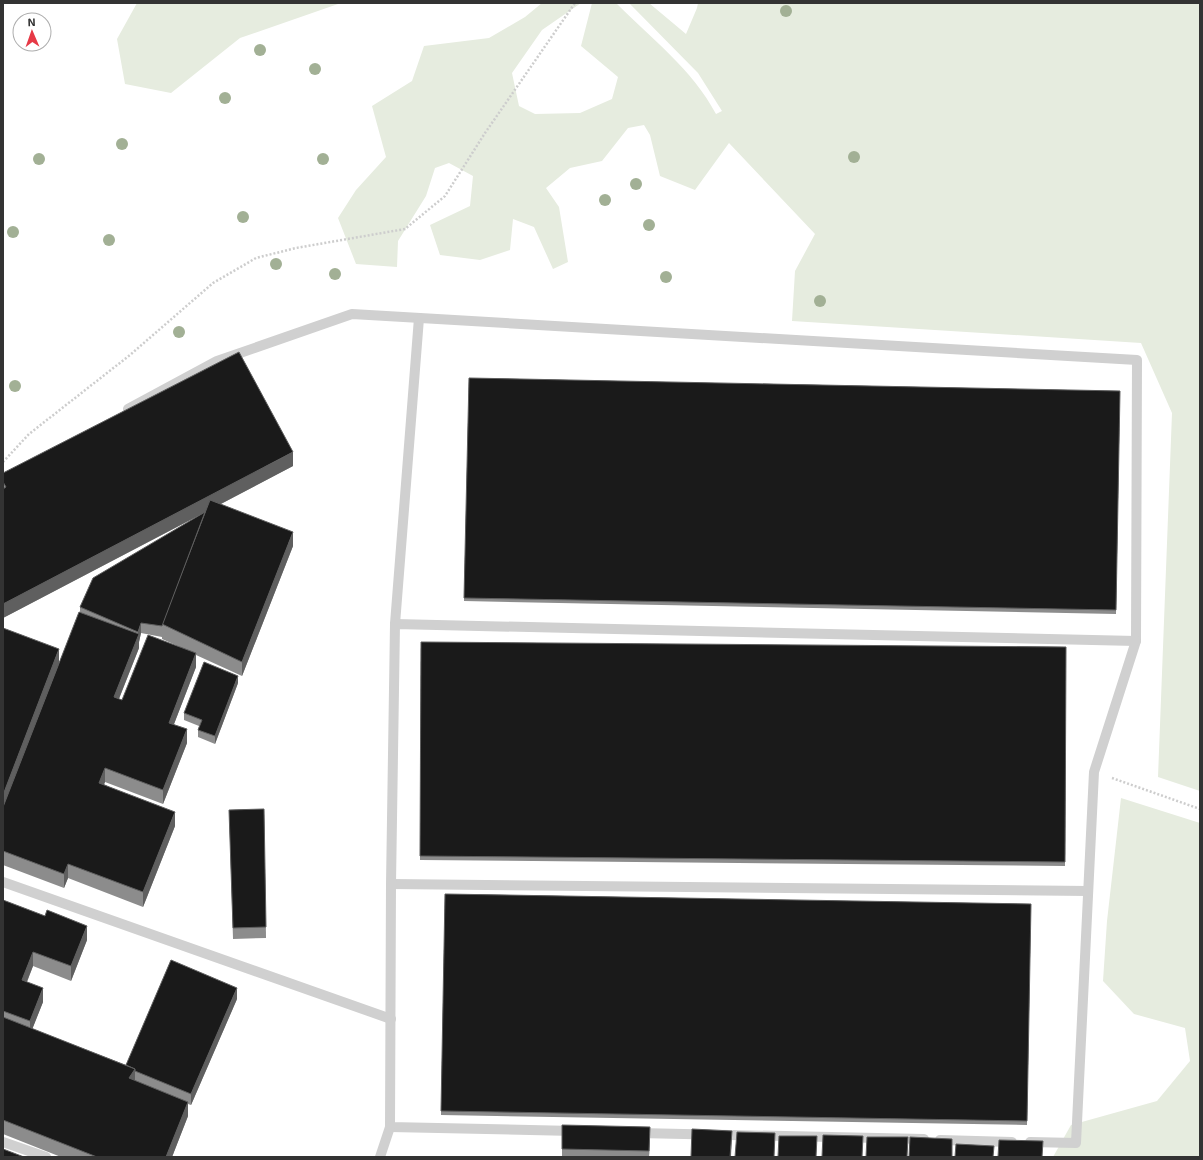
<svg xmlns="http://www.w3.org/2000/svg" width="1203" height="1160" font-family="'Exo 2',sans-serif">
<rect width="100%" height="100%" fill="#fff"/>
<g fill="#e6ecdf">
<path d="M 137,3 L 380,3 L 338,4 L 240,38 L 171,93 L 125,84 L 117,39 Z"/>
<path d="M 542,3 L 581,3 L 542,30 L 512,73 L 519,106 L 535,114 L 580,113 L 612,99 L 618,77 L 581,46 L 592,3 L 616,3 C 651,38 693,70 716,114 L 722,111 L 698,73 L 629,3 L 649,3 L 686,34 L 697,8 L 698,3 L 1200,3 L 1200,791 L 1158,777 L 1172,413 L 1141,343 L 792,321 L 795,271 L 815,234 L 729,143 L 695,190 L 660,176 L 650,135 L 644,125 L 628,128 L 602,161 L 570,168 L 546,188 L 559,207 L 568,262 L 553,269 L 534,227 L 513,219 L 510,250 L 480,260 L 440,255 L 430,225 L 470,206 L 473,176 L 449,163 L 435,168 L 426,196 L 398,241 L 397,267 L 356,264 L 338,218 L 356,190 L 386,157 L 372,106 L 412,81 L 424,46 L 489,38 L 525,17 Z"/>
<path d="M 1121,798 L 1200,823 L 1200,1157 L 1053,1157 L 1071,1125 L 1157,1101 L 1190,1061 L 1185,1028 L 1134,1014 L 1103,981 L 1107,921 Z"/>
</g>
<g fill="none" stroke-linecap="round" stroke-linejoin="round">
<g stroke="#cdcdcd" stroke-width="2.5" stroke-dasharray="2 2" stroke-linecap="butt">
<path d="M 3,462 L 29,434 L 130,355 L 213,283 L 256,258 L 296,248 L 405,229 L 445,196 L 485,133 L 575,3"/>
<path d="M 1112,778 L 1200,809"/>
</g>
<g stroke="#d0d0d0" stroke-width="10">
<path d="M 128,409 L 217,361 L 352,314 L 1137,360 L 1136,641 L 1094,772 L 1076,1143 L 1030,1142"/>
<path d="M 395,624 L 419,318"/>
<path d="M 3,882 L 391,1019"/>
<path d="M 391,884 L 1088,891"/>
<path d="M 574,1131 L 390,1127 L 391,884 L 395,624 L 1136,641"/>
<path d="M 638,1133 L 924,1139"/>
<path d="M 940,1140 L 1012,1142"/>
<path d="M 3,1142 L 46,1157"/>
<path d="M 380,1157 L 390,1127"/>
</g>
</g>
<g fill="#a2b095">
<circle cx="786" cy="11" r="6"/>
<circle cx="260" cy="50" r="6"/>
<circle cx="315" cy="69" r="6"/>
<circle cx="225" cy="98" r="6"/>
<circle cx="122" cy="144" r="6"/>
<circle cx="854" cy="157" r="6"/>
<circle cx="39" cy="159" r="6"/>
<circle cx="323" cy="159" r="6"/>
<circle cx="636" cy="184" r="6"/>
<circle cx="605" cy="200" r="6"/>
<circle cx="243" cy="217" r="6"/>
<circle cx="649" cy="225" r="6"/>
<circle cx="13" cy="232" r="6"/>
<circle cx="109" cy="240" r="6"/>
<circle cx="276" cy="264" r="6"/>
<circle cx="335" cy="274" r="6"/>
<circle cx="666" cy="277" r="6"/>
<circle cx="820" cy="301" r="6"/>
<circle cx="179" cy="332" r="6"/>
<circle cx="15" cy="386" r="6"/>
</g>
<g fill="#8c8c8c" fill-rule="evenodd">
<path d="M 469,378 L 1120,391 L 1116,614 L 464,601 Z"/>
<path d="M 293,466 L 221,504 L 293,546 L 242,676 L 196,655 L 196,667 L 174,724 L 187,743 L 163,804 L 105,782 L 104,784 L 175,826 L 143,907 L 68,878 L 64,888 L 3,865 L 3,628 L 59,663 L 80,612 L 80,607 L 204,513 L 3,618 L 3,473 ZM 141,633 L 162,637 L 162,639 L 180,647 L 122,700 L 119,699 L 139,648 L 139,642 Z"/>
<path d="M 421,642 L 1066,647 L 1065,866 L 420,860 Z"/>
<path d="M 238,683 L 215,744 L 198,737 L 198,730 L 199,726 L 184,720 L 184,713 Z"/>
<path d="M 264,809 L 266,938 L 233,939 L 229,810 Z"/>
<path d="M 445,894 L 1031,904 L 1027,1125 L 441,1115 Z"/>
<path d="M 3,900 L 87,940 L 71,981 L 33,966 L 27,982 L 43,1002 L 32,1029 L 126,1065 L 237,999 L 191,1105 L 188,1104 L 188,1116 L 172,1157 L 61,1157 L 3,1134 Z"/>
<path d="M 562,1125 L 650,1134 L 649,1157 L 562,1156 Z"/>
</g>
<g fill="#5f5f5f">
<path d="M 293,452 L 293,466 L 3,618 L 3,604 Z"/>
<path d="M 293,532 L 293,546 L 242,676 L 242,662 Z"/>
<path d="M 141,623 L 141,633 L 139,642 L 139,648 L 114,711 L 114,697 L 138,636 L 138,632 Z"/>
<path d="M 59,649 L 59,663 L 3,809 L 3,795 Z"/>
<path d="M 196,653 L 196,667 L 169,737 L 169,723 Z"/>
<path d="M 238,676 L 238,683 L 215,744 L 215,736 Z"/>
<path d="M 187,729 L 187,743 L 163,804 L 163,790 Z"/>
<path d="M 105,768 L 105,782 L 99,797 L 99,783 Z"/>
<path d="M 175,812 L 175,826 L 143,907 L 143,892 Z"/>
<path d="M 68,864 L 68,878 L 64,888 L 64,874 Z"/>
<path d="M 87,926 L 87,940 L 71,981 L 71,966 Z"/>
<path d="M 33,952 L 33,966 L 22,994 L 22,980 Z"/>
<path d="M 43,988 L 43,1002 L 30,1035 L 30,1021 Z"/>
<path d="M 237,988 L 237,999 L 191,1105 L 191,1094 Z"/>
<path d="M 135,1069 L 135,1083 L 129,1078 Z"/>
<path d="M 188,1102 L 188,1116 L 172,1157 L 166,1157 Z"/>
<path d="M 650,1127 L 650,1134 L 649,1157 L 649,1151 Z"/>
<path d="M 732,1131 L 731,1157 L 730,1157 Z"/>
</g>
<g fill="#1a1a1a" stroke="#5f5f5f">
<path d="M 239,352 L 293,452 L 3,604 L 3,489 L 6,487 L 3,482 L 3,473 Z"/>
<path d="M 469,378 L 1120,391 L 1116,610 L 464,598 Z"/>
<path d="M 210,500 L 293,532 L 242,662 L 162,624 Z"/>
<path d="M 205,512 L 162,626 L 141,623 L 138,632 L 80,607 L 93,578 Z"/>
<path d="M 79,612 L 139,634 L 114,697 L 122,700 L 148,635 L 196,653 L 169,723 L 187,729 L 163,790 L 105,768 L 99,783 L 175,812 L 143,892 L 68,864 L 64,874 L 3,851 L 3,807 Z"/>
<path d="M 3,628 L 59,649 L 3,795 Z"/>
<path d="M 421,642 L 1066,647 L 1065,862 L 420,856 Z"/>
<path d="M 204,662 L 238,676 L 215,736 L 198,730 L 202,720 L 184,713 Z"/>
<path d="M 264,809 L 266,927 L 233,928 L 229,810 Z"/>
<path d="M 445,894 L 1031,904 L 1027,1121 L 441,1111 Z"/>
<path d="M 3,900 L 45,916 L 47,910 L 87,926 L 71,966 L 33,952 L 22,980 L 43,988 L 30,1021 L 3,1011 Z"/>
<path d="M 171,960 L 237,988 L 191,1094 L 135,1071 L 135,1069 L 126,1065 Z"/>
<path d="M 3,1017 L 135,1069 L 129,1078 L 188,1102 L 166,1157 L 97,1157 L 3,1120 Z"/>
<path d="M 562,1125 L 650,1127 L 649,1151 L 562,1149 Z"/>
<path d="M 692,1129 L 732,1131 L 730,1157 L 691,1157 Z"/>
<path d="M 737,1132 L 775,1133 L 774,1157 L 735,1157 Z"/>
<path d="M 823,1135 L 863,1136 L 862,1157 L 822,1157 Z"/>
<path d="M 779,1136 L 817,1136 L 816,1157 L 778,1157 Z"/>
<path d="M 867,1137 L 908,1137 L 907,1157 L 866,1157 Z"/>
<path d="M 910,1137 L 952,1139 L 952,1157 L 909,1157 Z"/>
<path d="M 999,1140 L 1043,1141 L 1042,1157 L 998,1157 Z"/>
<path d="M 956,1144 L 994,1146 L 993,1157 L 955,1157 Z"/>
<path d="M 3,1149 L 24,1157 L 3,1157 Z"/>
</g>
<rect width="1203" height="1160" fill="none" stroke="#333333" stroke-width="8"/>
<g transform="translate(32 32) rotate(358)"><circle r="19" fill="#ffffff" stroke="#adadad"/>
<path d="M0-3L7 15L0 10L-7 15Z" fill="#e63946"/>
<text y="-6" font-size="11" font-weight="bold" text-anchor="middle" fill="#333333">N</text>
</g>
</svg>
